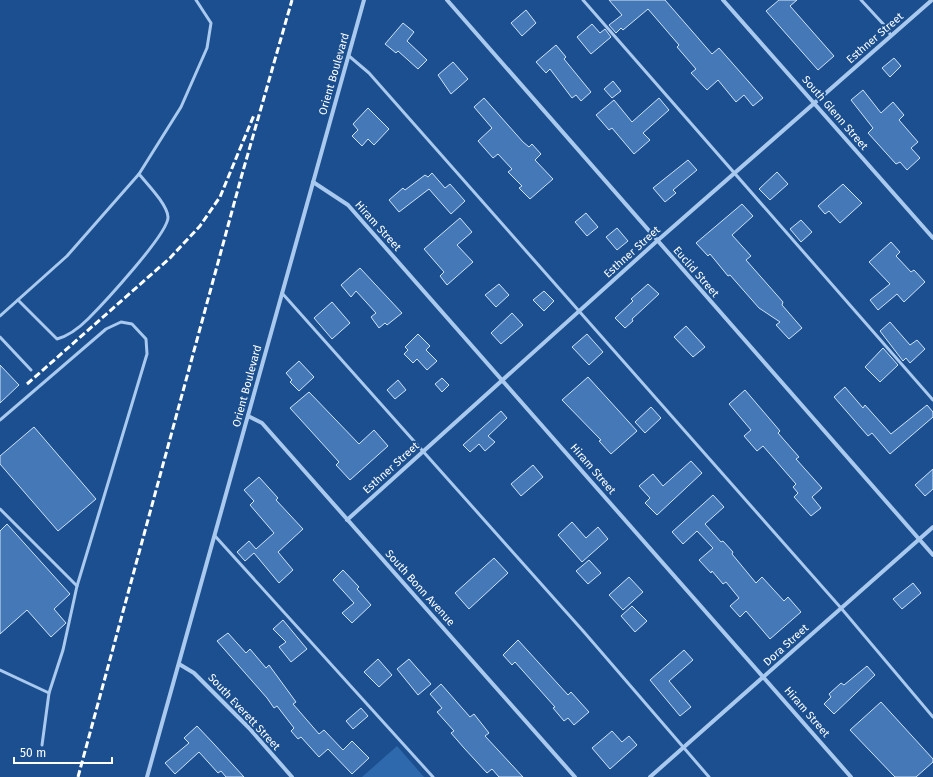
<svg xmlns="http://www.w3.org/2000/svg" width="933" height="777" font-family="'Fira Sans',sans-serif">
<rect width="100%" height="100%" fill="#1b4f8f"/>
<path fill="#2e69ad" d="M 397,746 L 424,777 L 362,777 Z"/>
<g fill="#4478b7" stroke="#cfe3fa">
<path d="M 609,0 L 665,0 L 712,54 L 719,48 L 763,98 L 753,106 L 744,95 L 736,102 L 718,80 L 707,90 L 691,73 L 696,69 L 677,47 L 679,45 L 648,9 L 623,30 L 621,28 L 616,33 L 609,25 L 622,15 Z"/>
<path d="M 779,0 L 797,0 L 790,6 L 834,56 L 818,70 L 766,11 Z"/>
<path d="M 526,10 L 536,23 L 522,36 L 511,23 Z"/>
<path d="M 403,23 L 414,32 L 407,41 L 427,60 L 418,69 L 398,51 L 396,53 L 385,44 Z"/>
<path d="M 592,24 L 600,33 L 605,29 L 611,37 L 591,54 L 577,37 Z"/>
<path d="M 556,45 L 566,57 L 564,59 L 591,92 L 581,101 L 576,95 L 572,98 L 550,69 L 546,73 L 536,62 Z"/>
<path d="M 894,58 L 901,66 L 890,77 L 882,68 Z"/>
<path d="M 453,62 L 468,79 L 451,94 L 438,75 Z"/>
<path d="M 613,81 L 621,91 L 612,98 L 604,89 Z"/>
<path d="M 863,90 L 881,113 L 893,102 L 904,115 L 899,120 L 918,142 L 911,148 L 920,158 L 907,170 L 900,162 L 896,164 L 868,133 L 873,128 L 851,100 Z"/>
<path d="M 484,98 L 523,142 L 529,147 L 532,144 L 541,154 L 535,160 L 553,179 L 530,199 L 519,188 L 522,186 L 508,172 L 512,169 L 498,154 L 493,158 L 478,141 L 492,128 L 474,107 Z"/>
<path d="M 659,98 L 669,110 L 643,133 L 650,140 L 634,154 L 612,128 L 609,130 L 596,115 L 614,100 L 632,122 Z"/>
<path d="M 368,108 L 389,129 L 374,145 L 368,139 L 362,146 L 352,136 L 358,130 L 353,124 Z"/>
<path d="M 688,160 L 697,170 L 673,190 L 676,193 L 665,202 L 653,188 Z"/>
<path d="M 777,172 L 788,184 L 770,200 L 759,189 Z"/>
<path d="M 432,173 L 445,188 L 450,184 L 465,201 L 451,214 L 429,189 L 399,212 L 389,200 L 403,188 L 405,190 L 425,175 L 428,177 Z"/>
<path d="M 843,184 L 862,203 L 840,223 L 829,211 L 825,214 L 818,206 Z"/>
<path d="M 742,204 L 753,216 L 732,235 L 751,256 L 746,260 L 783,302 L 782,305 L 802,328 L 789,339 L 776,325 L 780,322 L 759,308 L 730,275 L 728,276 L 710,254 L 708,256 L 696,243 Z"/>
<path d="M 586,213 L 598,227 L 587,236 L 575,222 Z"/>
<path d="M 460,218 L 472,232 L 457,245 L 473,262 L 447,285 L 440,276 L 444,272 L 424,249 Z"/>
<path d="M 801,220 L 812,232 L 801,242 L 790,229 Z"/>
<path d="M 617,228 L 628,241 L 617,250 L 606,237 Z"/>
<path d="M 891,242 L 900,252 L 896,256 L 911,272 L 914,270 L 925,282 L 904,302 L 897,294 L 878,310 L 870,300 L 890,284 L 869,262 Z"/>
<path d="M 360,268 L 402,313 L 387,325 L 385,323 L 379,328 L 371,317 L 376,313 L 356,291 L 351,297 L 341,285 Z"/>
<path d="M 499,284 L 509,295 L 496,307 L 485,295 Z"/>
<path d="M 648,284 L 659,294 L 632,319 L 633,321 L 625,328 L 615,318 L 633,301 L 631,299 Z"/>
<path d="M 544,291 L 554,301 L 544,311 L 533,300 Z"/>
<path d="M 332,302 L 350,323 L 332,339 L 314,318 Z"/>
<path d="M 512,313 L 523,325 L 501,344 L 491,333 Z"/>
<path d="M 890,322 L 910,345 L 917,340 L 925,349 L 910,363 L 906,358 L 903,361 L 880,331 Z"/>
<path d="M 686,326 L 705,347 L 693,357 L 674,337 Z"/>
<path d="M 418,334 L 430,346 L 426,350 L 437,361 L 427,370 L 417,359 L 413,363 L 404,354 L 408,350 L 405,347 Z"/>
<path d="M 587,334 L 603,352 L 589,365 L 572,347 Z"/>
<path d="M 883,348 L 898,365 L 880,382 L 865,367 Z"/>
<path d="M 299,361 L 314,377 L 299,391 L 290,382 L 292,380 L 286,373 Z"/>
<path d="M 0,365 L 19,385 L 0,403 Z"/>
<path d="M 588,377 L 637,431 L 611,454 L 599,441 L 601,440 L 562,400 Z"/>
<path d="M 442,378 L 449,385 L 442,392 L 435,384 Z"/>
<path d="M 398,380 L 406,390 L 395,399 L 387,390 Z"/>
<path d="M 845,387 L 863,408 L 865,405 L 891,434 L 927,405 L 933,412 L 933,417 L 890,454 L 872,433 L 868,436 L 834,397 Z"/>
<path d="M 745,390 L 780,431 L 778,433 L 799,457 L 796,459 L 822,488 L 812,497 L 821,508 L 811,516 L 794,497 L 798,493 L 793,487 L 796,484 L 763,446 L 757,451 L 744,436 L 751,430 L 729,404 Z"/>
<path d="M 309,392 L 359,444 L 374,430 L 388,446 L 350,480 L 336,465 L 339,462 L 290,408 Z"/>
<path d="M 651,407 L 661,418 L 645,433 L 635,422 Z"/>
<path d="M 501,411 L 507,418 L 488,436 L 495,442 L 485,451 L 479,444 L 470,452 L 463,445 Z"/>
<path d="M 34,427 L 96,499 L 58,531 L 0,464 L 0,456 Z"/>
<path d="M 691,461 L 702,473 L 657,515 L 645,503 L 650,498 L 639,486 L 653,474 L 663,486 Z"/>
<path d="M 533,465 L 543,477 L 521,496 L 511,484 Z"/>
<path d="M 933,469 L 933,489 L 925,496 L 915,485 Z"/>
<path d="M 259,477 L 278,498 L 276,500 L 303,529 L 278,552 L 293,570 L 279,583 L 254,553 L 245,561 L 237,552 L 249,541 L 256,549 L 274,533 L 250,505 L 254,501 L 244,490 Z"/>
<path d="M 713,495 L 724,507 L 705,524 L 721,542 L 723,541 L 733,552 L 732,554 L 756,583 L 762,577 L 784,601 L 788,597 L 801,612 L 770,639 L 746,611 L 740,617 L 730,606 L 739,598 L 726,582 L 723,584 L 712,571 L 711,573 L 699,560 L 713,548 L 697,531 L 683,544 L 672,532 Z"/>
<path d="M 572,522 L 586,538 L 598,527 L 608,539 L 582,562 L 558,535 Z"/>
<path d="M 7,524 L 70,594 L 54,609 L 66,623 L 51,637 L 27,610 L 0,634 L 0,531 Z"/>
<path d="M 494,558 L 508,573 L 469,609 L 455,593 Z"/>
<path d="M 589,560 L 601,573 L 588,584 L 576,571 Z"/>
<path d="M 343,570 L 359,587 L 357,589 L 371,605 L 352,623 L 342,613 L 354,603 L 333,580 Z"/>
<path d="M 629,577 L 643,592 L 623,610 L 609,595 Z"/>
<path d="M 913,583 L 921,593 L 902,609 L 893,599 Z"/>
<path d="M 632,606 L 647,621 L 635,632 L 621,616 Z"/>
<path d="M 283,620 L 307,649 L 291,662 L 279,647 L 286,642 L 273,629 Z"/>
<path d="M 228,633 L 246,653 L 250,649 L 266,668 L 269,665 L 296,702 L 293,704 L 319,734 L 324,730 L 343,750 L 352,741 L 369,758 L 352,774 L 328,749 L 319,757 L 301,737 L 298,739 L 291,731 L 294,728 L 277,706 L 274,708 L 267,698 L 217,641 Z"/>
<path d="M 518,640 L 568,695 L 571,692 L 589,712 L 574,725 L 568,718 L 564,721 L 553,708 L 555,707 L 515,662 L 512,665 L 503,655 Z"/>
<path d="M 684,650 L 693,660 L 669,681 L 691,707 L 680,716 L 650,680 Z"/>
<path d="M 378,659 L 392,675 L 379,687 L 364,672 Z"/>
<path d="M 409,659 L 431,684 L 418,695 L 397,669 Z"/>
<path d="M 867,666 L 875,675 L 834,714 L 824,704 L 831,697 L 829,694 L 841,683 L 844,685 Z"/>
<path d="M 441,684 L 470,717 L 474,714 L 489,733 L 485,736 L 523,777 L 499,777 L 492,769 L 487,773 L 464,748 L 451,733 L 454,731 L 437,712 L 442,708 L 430,694 Z"/>
<path d="M 881,702 L 933,759 L 933,762 L 916,777 L 895,777 L 850,730 Z"/>
<path d="M 361,708 L 368,716 L 353,729 L 346,721 Z"/>
<path d="M 197,726 L 214,744 L 244,777 L 226,777 L 221,771 L 218,773 L 199,752 L 175,774 L 165,763 L 189,743 L 184,738 Z"/>
<path d="M 612,731 L 622,742 L 629,736 L 637,745 L 610,769 L 592,748 Z"/>
</g>
<g fill="none" stroke-linecap="round" stroke-linejoin="round">
<g stroke="#a9c9ee" stroke-width="3">
<path d="M 583,0 L 933,400"/>
<path d="M 861,0 L 886,27 L 891,36"/>
<path d="M 349,56 L 369,73 L 841,608 L 933,717"/>
<path d="M 282,293 L 584,632 L 709,777"/>
<path d="M 18,300 L 57,339 C 68,336 79,328 88,319 C 102,305 169,233 168,217 C 167,204 147,184 139,174"/>
<path d="M 0,316 L 67,256 L 139,174 L 181,107 L 207,48 L 211,23 L 196,0"/>
<path d="M 0,337 L 31,370"/>
<path d="M 0,420 L 106,329 L 121,322 L 132,324 L 146,339 L 147,354 L 77,586"/>
<path d="M 0,509 L 77,586 L 63,650 L 49,693 L 0,670"/>
<path d="M 215,536 L 433,777"/>
<path d="M 42,745 L 49,693"/>
</g>
<g stroke="#a9c9ee" stroke-width="4">
<path d="M 447,0 L 933,555"/>
<path d="M 723,0 L 933,238"/>
<path d="M 313,182 L 348,205 L 851,777"/>
<path d="M 248,416 L 262,423 L 575,777"/>
<path d="M 347,520 L 657,241 L 932,0"/>
<path d="M 179,664 L 194,673 L 249,728 L 292,777"/>
<path d="M 147,777 L 364,0"/>
<path d="M 650,777 L 933,527"/>
</g>
<g stroke="#fff" stroke-width="3" stroke-dasharray="7 3" stroke-linecap="butt">
<path d="M 27,384 L 170,258 L 200,226 L 220,197 L 254,115"/>
<path d="M 78,777 L 241,178 L 292,0"/>
</g>
</g>
<g text-anchor="middle" dominant-baseline="central" stroke-width="4" stroke-linejoin="round" paint-order="stroke">
<g font-size="11" fill="#fff" stroke="#1b4f8f">
<text transform="translate(875 38) rotate(-41)">Esthner Street</text>
<text transform="translate(334 74) rotate(-74)">Orient Boulevard</text>
<text transform="translate(835 113) rotate(49)">South Glenn Street</text>
<text transform="translate(378 226) rotate(48)">Hiram Street</text>
<text transform="translate(632 252) rotate(-42)">Esthner Street</text>
<text transform="translate(696 272) rotate(49)">Euclid Street</text>
<text transform="translate(247 386) rotate(-75)">Orient Boulevard</text>
<text transform="translate(391 468) rotate(-42)">Esthner Street</text>
<text transform="translate(593 469) rotate(49)">Hiram Street</text>
<text transform="translate(420 588) rotate(48)">South Bonn Avenue</text>
<text transform="translate(786 645) rotate(-42)">Dora Street</text>
<text transform="translate(244 712) rotate(47)">South Everett Street</text>
<text transform="translate(807 712) rotate(49)">Hiram Street</text>
</g>
</g>
<path d="M14 757v6h98v-6" fill="none" stroke="#ffffff" stroke-width="2"/>
<text x="20" y="757" font-size="12" fill="#ffffff" stroke="#1b4f8f" stroke-width="3" paint-order="stroke">50 m</text>
</svg>
